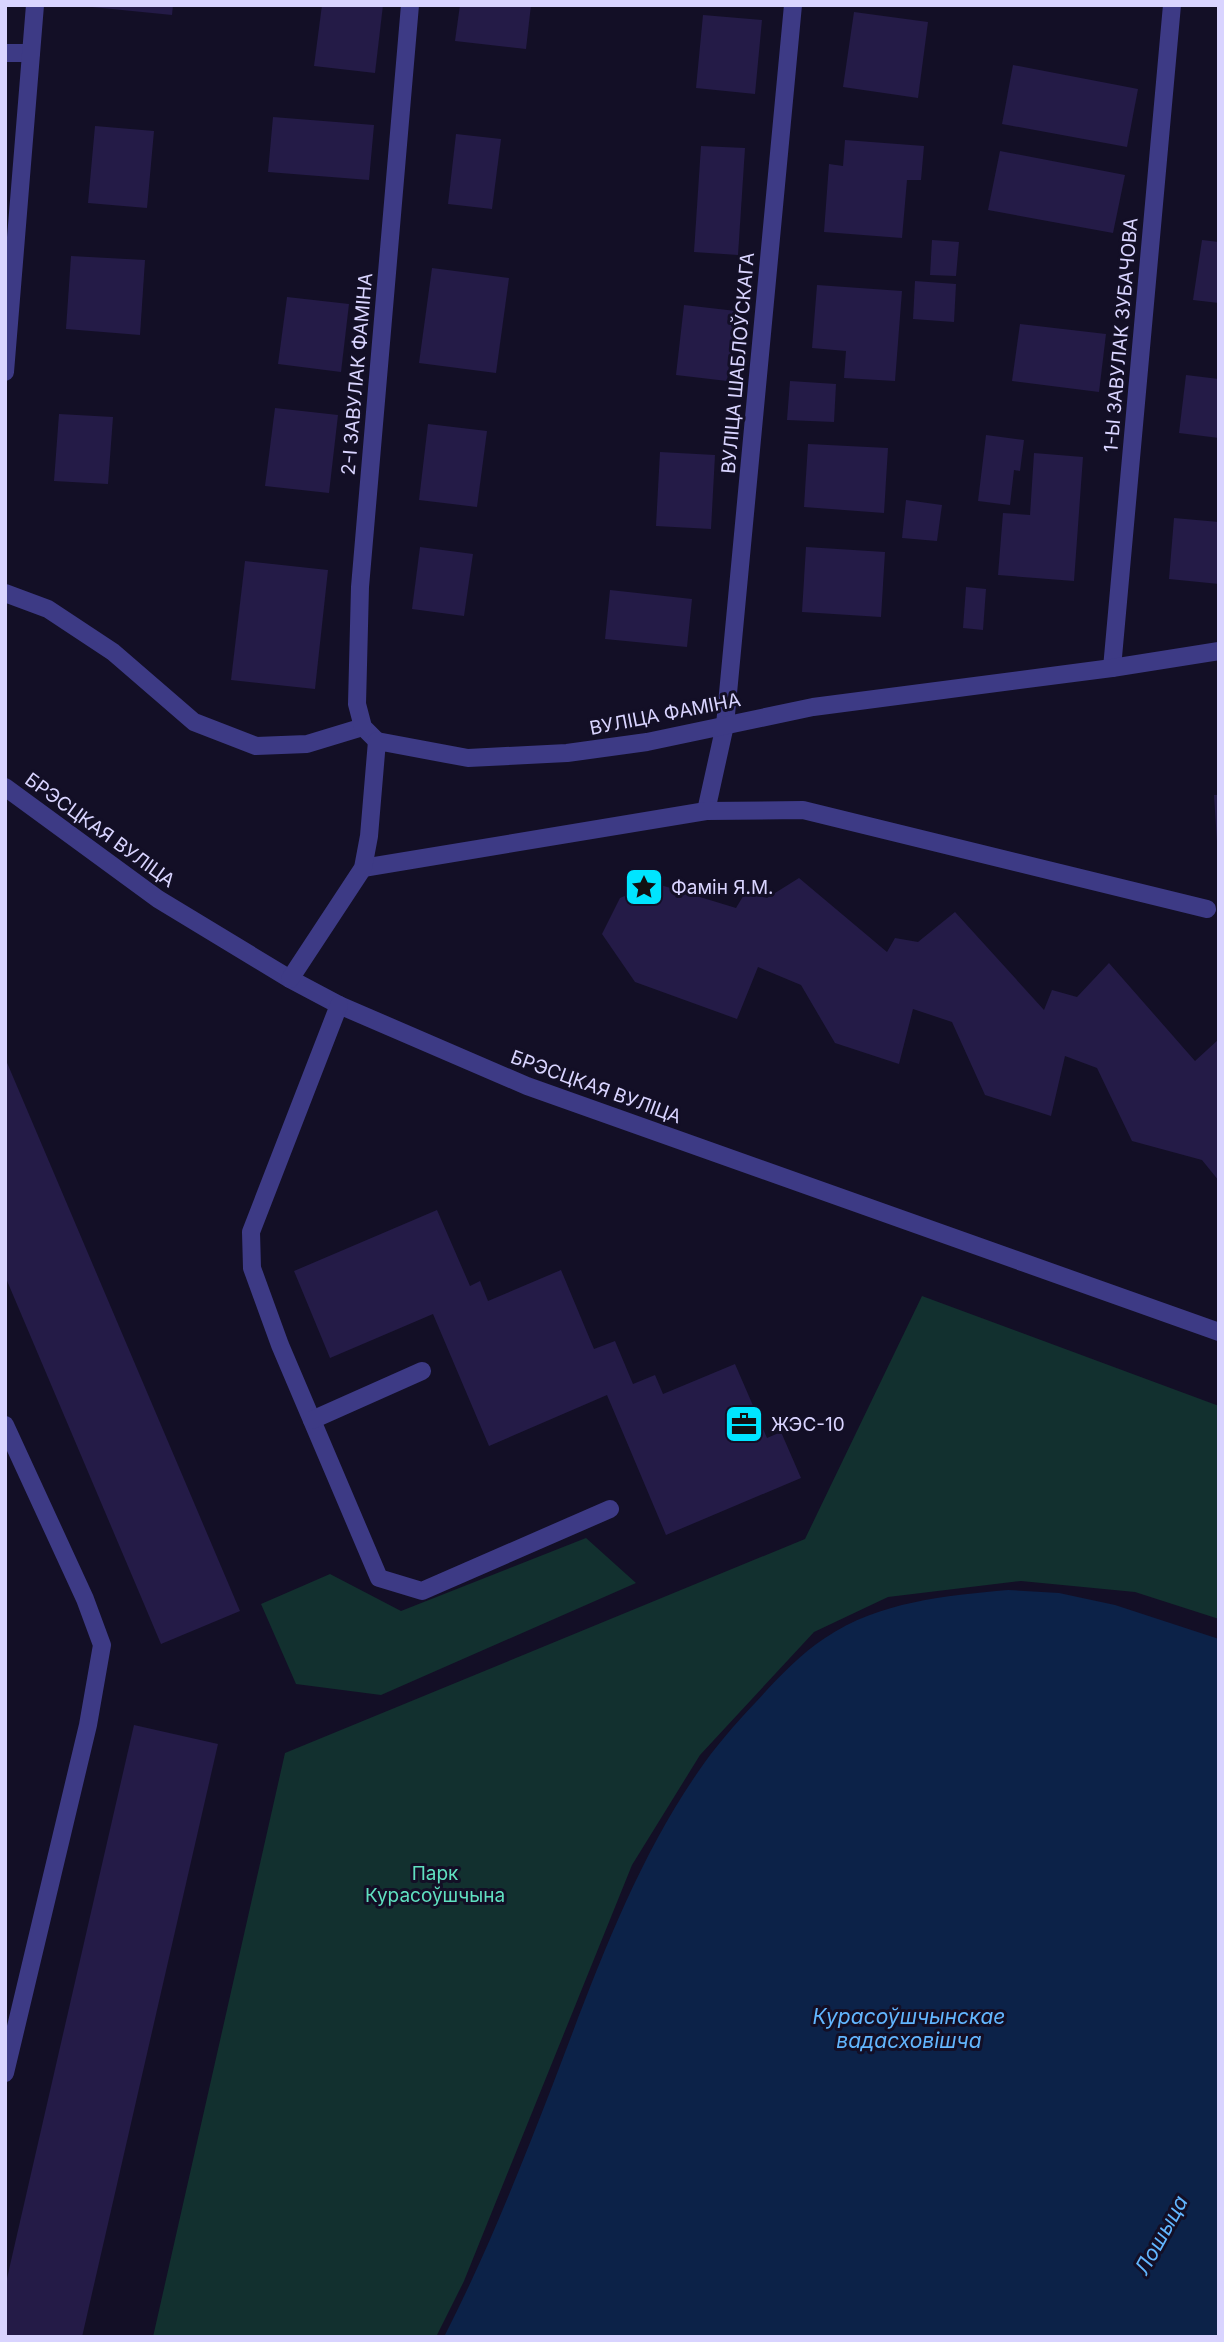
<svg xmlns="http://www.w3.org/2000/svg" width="1224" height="2342" font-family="Inter,sans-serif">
<rect width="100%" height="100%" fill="#130f26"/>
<g fill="#12302f">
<path d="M 922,1296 L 1219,1406 L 1219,1619 L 1135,1592 L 1021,1581 L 888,1597 L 814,1632 L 700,1755 L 632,1865 L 464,2281 L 436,2337 L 153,2337 L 285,1753 L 805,1539 Z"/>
<path d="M 586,1538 L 636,1583 L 381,1695 L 296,1684 L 261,1604 L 330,1574 L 401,1611 Z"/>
</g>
<path fill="#0c2248" d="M 1008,1590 L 1059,1593 L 1115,1605 L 1219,1639 L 1219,2337 L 444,2337 C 486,2255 520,2169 553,2084 C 594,1977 633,1866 698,1772 C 715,1747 735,1724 756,1702 C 777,1679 799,1655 825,1638 C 880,1601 945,1596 1008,1590 Z"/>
<g fill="#241b47">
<path d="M 92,5 L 173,5 L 172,15 L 92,7 Z"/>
<path d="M 322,5 L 383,5 L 375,73 L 314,66 Z"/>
<path d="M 460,5 L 531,5 L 526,49 L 455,41 Z"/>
<path d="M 854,12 L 928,22 L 918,98 L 843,87 Z"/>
<path d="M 703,15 L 762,20 L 755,94 L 696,88 Z"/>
<path d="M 1013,65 L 1138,89 L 1127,147 L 1002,124 Z"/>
<path d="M 273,117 L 374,125 L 369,180 L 268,172 Z"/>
<path d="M 95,126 L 154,131 L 147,208 L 88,203 Z"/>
<path d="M 456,134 L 501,139 L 492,209 L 448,204 Z"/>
<path d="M 845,140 L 924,146 L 921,180 L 907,180 L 902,238 L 824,232 L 829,164 L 843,166 Z"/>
<path d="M 701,146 L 745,148 L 738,255 L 694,252 Z"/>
<path d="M 1000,151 L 1125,175 L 1113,233 L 988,210 Z"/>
<path d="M 932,240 L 959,242 L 956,276 L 930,275 Z"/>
<path d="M 1202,240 L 1219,242 L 1219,303 L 1193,300 Z"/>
<path d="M 71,256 L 145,260 L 140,335 L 66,329 Z"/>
<path d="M 432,268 L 509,278 L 496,373 L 419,363 Z"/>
<path d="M 915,281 L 956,284 L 954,322 L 913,319 Z"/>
<path d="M 817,285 L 902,291 L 895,381 L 844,378 L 846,351 L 812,348 Z"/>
<path d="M 287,297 L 349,304 L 341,372 L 278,364 Z"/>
<path d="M 684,305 L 736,311 L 727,381 L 676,375 Z"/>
<path d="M 1020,324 L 1106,334 L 1099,392 L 1012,381 Z"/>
<path d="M 1186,375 L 1219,379 L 1219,438 L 1179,433 Z"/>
<path d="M 790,381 L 836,384 L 834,422 L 787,420 Z"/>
<path d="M 275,408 L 338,415 L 329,493 L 265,486 Z"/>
<path d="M 59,414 L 113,417 L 108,484 L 54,481 Z"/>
<path d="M 428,424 L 487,431 L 477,507 L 419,500 Z"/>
<path d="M 986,435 L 1024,440 L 1020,471 L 1014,470 L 1010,505 L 978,501 Z"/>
<path d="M 808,444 L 888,448 L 884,513 L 804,507 Z"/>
<path d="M 660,452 L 715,455 L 711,529 L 656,526 Z"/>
<path d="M 1034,453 L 1083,457 L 1074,581 L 998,575 L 1003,513 L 1030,515 Z"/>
<path d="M 906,500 L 942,505 L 937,541 L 902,538 Z"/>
<path d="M 1174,518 L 1219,522 L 1219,584 L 1169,579 Z"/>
<path d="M 420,547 L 473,554 L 464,616 L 412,609 Z"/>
<path d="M 806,547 L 885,552 L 881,617 L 802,612 Z"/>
<path d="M 245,561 L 328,570 L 315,689 L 231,680 Z"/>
<path d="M 966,587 L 986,589 L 983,630 L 963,628 Z"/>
<path d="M 610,590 L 692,599 L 687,647 L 605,639 Z"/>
<path d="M 1214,795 L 1219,795 L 1219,842 L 1217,842 Z"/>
<path d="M 799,878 L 887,952 L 895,938 L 918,942 L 955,912 L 1044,1010 L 1052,990 L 1077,997 L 1109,963 L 1195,1061 L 1219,1039 L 1219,1181 L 1202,1160 L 1132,1141 L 1097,1068 L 1065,1056 L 1051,1116 L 985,1095 L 952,1022 L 913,1009 L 899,1064 L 835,1043 L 801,985 L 758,967 L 737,1019 L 635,982 L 602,934 L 620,898 L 654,883 L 736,908 L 745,893 L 767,898 Z"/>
<path d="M 5,1058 L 240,1611 L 161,1644 L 5,1276 Z"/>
<path d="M 437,1210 L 470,1286 L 480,1281 L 488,1301 L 561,1270 L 594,1349 L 615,1341 L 633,1384 L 655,1375 L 663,1394 L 735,1364 L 767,1438 L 781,1432 L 801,1478 L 666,1535 L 607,1395 L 489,1446 L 433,1314 L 330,1358 L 294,1271 Z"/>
<path d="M 134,1725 L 218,1744 L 82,2337 L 5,2337 L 5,2287 Z"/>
</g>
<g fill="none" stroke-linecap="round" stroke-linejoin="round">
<g stroke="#3d3a85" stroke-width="18">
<path d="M 5,53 L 31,53"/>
<path d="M 5,372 L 35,5"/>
<path d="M 5,593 L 48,609 L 113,652 L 194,722 L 256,746 L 307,744 L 363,727"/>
<path d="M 1112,668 L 1172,5"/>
<path d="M 377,741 L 363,727 L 357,704 L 360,587 L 410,5"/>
<path d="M 5,787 L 158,899 L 290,979 L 339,1005 L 527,1086 L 1219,1332"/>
<path d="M 706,811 L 725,725 L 793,5"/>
<path d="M 363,868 L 706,811 L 803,810 L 1207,909"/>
<path d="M 290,979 L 363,868 L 369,836 L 377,741 L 468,758 L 567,753 L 647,742 L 813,707 L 1112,668 L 1219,651"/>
<path d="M 339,1005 L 251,1232 L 252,1268 L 280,1345 L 379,1578 L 422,1591 L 610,1509"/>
<path d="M 312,1420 L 422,1371"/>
<path d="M 5,1425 L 85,1599 L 102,1645 L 88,1725 L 5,2073"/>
</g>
</g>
<defs>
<g id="sight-square" transform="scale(2.0125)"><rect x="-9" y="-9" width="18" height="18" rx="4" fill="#00e5ff" stroke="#130f26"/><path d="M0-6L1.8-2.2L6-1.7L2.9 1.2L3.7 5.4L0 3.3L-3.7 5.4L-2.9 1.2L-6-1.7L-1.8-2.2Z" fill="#111"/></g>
<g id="office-square" transform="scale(2.0125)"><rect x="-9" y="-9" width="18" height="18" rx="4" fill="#00e5ff" stroke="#130f26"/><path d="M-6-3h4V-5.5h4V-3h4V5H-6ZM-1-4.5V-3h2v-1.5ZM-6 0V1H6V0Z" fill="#111"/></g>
</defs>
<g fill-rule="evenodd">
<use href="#sight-square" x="644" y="887"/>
<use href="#office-square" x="744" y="1424"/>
</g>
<g text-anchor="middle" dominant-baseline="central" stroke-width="6" stroke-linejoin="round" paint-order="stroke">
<g font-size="19" fill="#d9d4ff" stroke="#130f26">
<text transform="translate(1121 335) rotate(-85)">1-Ы ЗАВУЛАК ЗУБАЧОВА</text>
<text transform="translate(738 363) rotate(-85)">ВУЛІЦА ШАБЛОЎСКАГА</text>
<text transform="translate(357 374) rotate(-85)">2-І ЗАВУЛАК ФАМІНА</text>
<text transform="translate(665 714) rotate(-11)">ВУЛІЦА ФАМІНА</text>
<text transform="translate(100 830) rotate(36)">БРЭСЦКАЯ ВУЛІЦА</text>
<text transform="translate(596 1087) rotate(20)">БРЭСЦКАЯ ВУЛІЦА</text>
</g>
<g font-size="19" fill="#d9d4ff" stroke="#130f26" text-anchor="start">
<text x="671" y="887">Фамін Я.М.</text>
<text x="771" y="1424">ЖЭС-10</text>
</g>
<g font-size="19" fill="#5fe0c0" stroke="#130f26">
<text x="435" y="1873">Парк<tspan x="435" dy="22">Курасоўшчына</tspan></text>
</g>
<g font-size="21" font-style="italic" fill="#62b6ff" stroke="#130f26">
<text x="909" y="2016">Курасоўшчынскае<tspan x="909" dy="24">вадасховішча</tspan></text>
<text transform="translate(1161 2235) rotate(-61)">Лошыца</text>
</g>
</g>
<rect width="1224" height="2342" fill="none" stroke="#d9d4ff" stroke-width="14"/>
</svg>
